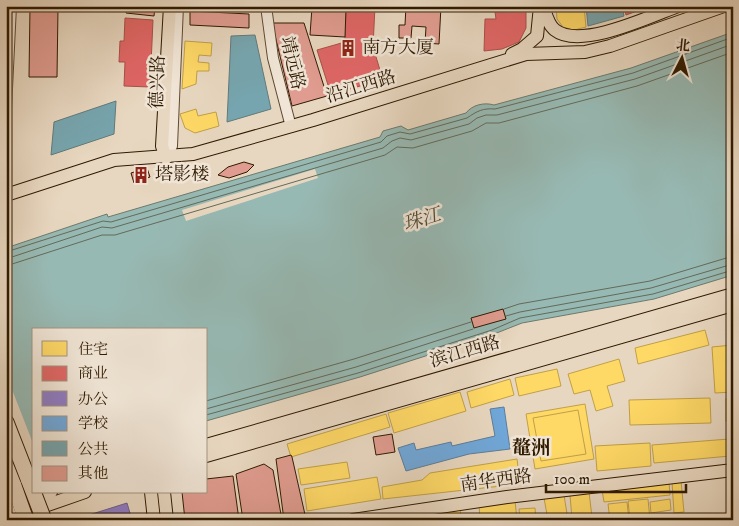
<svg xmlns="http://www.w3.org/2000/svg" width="739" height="526" font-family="'IM FELL DW Pica','Noto Serif SC',serif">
<rect width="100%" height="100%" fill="#e8d7c0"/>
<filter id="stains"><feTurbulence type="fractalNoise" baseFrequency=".004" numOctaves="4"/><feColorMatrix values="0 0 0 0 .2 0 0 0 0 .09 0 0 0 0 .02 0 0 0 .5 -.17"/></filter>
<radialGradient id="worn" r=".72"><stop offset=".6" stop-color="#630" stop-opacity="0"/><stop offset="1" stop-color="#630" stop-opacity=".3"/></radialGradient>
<path fill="#97b9b3" stroke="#6d796b" d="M 733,32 L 733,275 L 654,299 L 522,323 L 494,334 L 360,377 L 206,421 L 206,330 L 34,330 L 34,474 L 6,483 L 6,248 L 107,214 L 108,217 L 380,137 L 383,131 L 401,126 L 408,130 L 466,113 C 472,105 484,102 494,105 L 631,68 Z"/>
<g fill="#e8d7c0">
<path d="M 315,169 L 318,178 L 186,221 L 182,210 Z"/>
<path d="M 6,374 L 34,446 L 34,474 L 6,483 Z"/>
</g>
<g fill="#ffd966" stroke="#c1a047">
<path d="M 556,6 L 584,6 L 586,27 L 574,30 L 563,27 L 557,19 Z"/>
<path d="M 185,41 L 212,43 L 211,56 L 199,55 L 198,62 L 209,63 L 209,71 L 197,71 L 196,84 L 182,89 Z"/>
<path d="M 196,109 L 198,116 L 216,112 L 219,126 L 195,133 L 185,128 L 180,114 Z"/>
<path d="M 705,330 L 709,345 L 638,364 L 635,348 Z"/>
<path d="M 733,345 L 733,392 L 715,393 L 712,347 Z"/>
<path d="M 619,359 L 625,381 L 607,386 L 613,406 L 596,411 L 590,390 L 574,394 L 568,374 Z"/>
<path d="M 557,369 L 561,386 L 519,396 L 515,378 Z"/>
<path d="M 510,379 L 514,395 L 471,408 L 467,392 Z"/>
<path d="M 460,392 L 466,411 L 394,433 L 388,413 Z"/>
<path d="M 710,398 L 711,423 L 630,425 L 629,400 Z"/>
<rect x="726" y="399" width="7" height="22"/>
<path d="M 585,404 L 594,459 L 535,469 L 526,414 Z"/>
<path d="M 578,410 L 586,454 L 541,461 L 533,418 Z"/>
<path d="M 386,414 L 390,427 L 291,457 L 287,444 Z"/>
<path d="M 729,439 L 730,456 L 654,463 L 652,445 Z"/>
<path d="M 650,443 L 651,466 L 597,471 L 595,446 Z"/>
<path d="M 517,459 L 520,484 L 383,499 L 382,487 L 422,480 L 430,473 Z"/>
<path d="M 347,462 L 350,478 L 301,485 L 298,469 Z"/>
<path d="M 377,477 L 381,499 L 307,511 L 304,489 Z"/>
<path d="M 681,481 L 684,512 L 674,513 L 672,482 Z"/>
<path d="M 669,482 L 670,495 L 604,502 L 602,490 Z"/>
<path d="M 589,492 L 592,517 L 572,519 L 570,495 Z"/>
<path d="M 564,495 L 568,520 L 548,520 L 544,498 Z"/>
<path d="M 648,499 L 650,520 L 630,520 L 628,501 Z"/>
<path d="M 670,499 L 671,510 L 651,513 L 650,502 Z"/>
<path d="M 515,501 L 517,520 L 480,520 L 479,504 Z"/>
<path d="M 627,502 L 629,520 L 610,520 L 608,504 Z"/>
<path d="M 460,508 L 461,517 L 419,520 L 421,514 Z"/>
<path d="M 535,508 L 536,520 L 520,520 L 519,509 Z"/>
</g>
<g fill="#e06666" stroke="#ab4f47">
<path d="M 346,6 L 375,6 L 373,47 L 380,70 L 378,81 L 339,92 L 328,85 L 317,50 L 345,42 Z"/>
<path d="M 624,6 L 651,6 L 626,15 Z"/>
<path d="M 526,11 L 526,28 L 519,42 L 502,49 L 484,51 L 485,19 L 496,19 L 495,12 Z"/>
<path d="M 125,18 L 153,20 L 150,87 L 124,86 L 125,62 L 119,62 L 120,41 L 124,41 Z"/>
</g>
<path fill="#8e7cc3" stroke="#725f88" d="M 127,503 L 132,520 L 73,520 Z"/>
<path fill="#6fa8dc" stroke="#5c7d9a" d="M 504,407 L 510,449 L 469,454 L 406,471 L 398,448 L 414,443 L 416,450 L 451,442 L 452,446 L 495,436 L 490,409 Z"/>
<g fill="#76a5af" stroke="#617b7a">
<path d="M 586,6 L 622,6 L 624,16 L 588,26 Z"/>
<path d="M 255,35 L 271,109 L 227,122 L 231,36 Z"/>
<path d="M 116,101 L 114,134 L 51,155 L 54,122 Z"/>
</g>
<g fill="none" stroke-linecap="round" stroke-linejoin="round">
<g stroke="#636a5a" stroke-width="1">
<path d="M 6,252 L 103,221 L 111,222 L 381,142 L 387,136 L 400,132 L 410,134 L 467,118 C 477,111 483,108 495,109 L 633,73 L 733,37"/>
<path d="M 6,259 L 102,227 L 112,228 L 383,148 L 392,141 L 400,138 L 411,140 L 469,124 L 477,118 L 486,115 L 497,115 L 635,79 L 733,44"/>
<path d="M 6,266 L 102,235 L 115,235 L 385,155 L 397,147 L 413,148 L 472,131 L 486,123 L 499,123 L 637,86 L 733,52"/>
<path d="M 504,309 L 519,304 L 650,281 L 733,256"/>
<path d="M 506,316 L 520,312 L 651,288 L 733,264"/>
<path d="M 206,401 L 354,359 L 471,322"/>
<path d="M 206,409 L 356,367 L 473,329"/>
<path d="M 206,415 L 358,373 L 492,330 L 520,318 L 653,294 L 733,270"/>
</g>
</g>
<g fill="#e09c90" stroke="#2f1a00">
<path d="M 127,6 L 155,6 L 154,16 L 126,13 Z"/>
<path d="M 406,6 L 441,6 L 439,44 L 425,43 L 426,27 L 412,26 L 411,38 L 399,38 L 399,25 L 405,25 Z"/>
<path d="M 30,7 L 58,8 L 57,77 L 29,77 Z"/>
<path d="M 312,7 L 346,8 L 345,37 L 310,35 Z"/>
<path d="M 190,11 L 249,14 L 249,28 L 190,25 Z"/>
<path d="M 272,23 L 304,23 L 327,96 L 292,106 Z"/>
<path d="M 244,162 L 254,165 L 247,172 L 229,178 L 218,175 L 228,167 Z"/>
<path d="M 147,168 L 150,177 L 134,183 L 131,173 Z"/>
<path d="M 503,309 L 506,319 L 474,328 L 471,318 Z"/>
<path d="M 392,434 L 395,452 L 376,455 L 373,437 Z"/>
<path d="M 291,455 L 292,457 L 306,519 L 284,520 L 276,459 Z"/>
<path d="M 264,464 L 273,470 L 282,520 L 243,520 L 236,474 Z"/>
<path d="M 233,476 L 239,520 L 185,520 L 182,492 L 206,492 L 206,479 Z"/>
</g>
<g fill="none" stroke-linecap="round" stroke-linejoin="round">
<g stroke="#5d4930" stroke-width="12">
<g id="minor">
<path d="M 266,6 L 273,58 L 291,127"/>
<path d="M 6,109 L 11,6"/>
<path d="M 166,158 L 172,146 L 178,6"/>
</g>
</g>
<g stroke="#2f1a00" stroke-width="14">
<g id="major">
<path d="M 543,6 C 546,14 548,25 555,30 C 580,50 651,16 678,6"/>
<path d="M 512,54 L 522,49 L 537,36 L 540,6"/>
<path d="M 166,158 L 162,146 L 170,6"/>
<path d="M 6,195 L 114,160 L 193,154 L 313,120 L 526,54 L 585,52 L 610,46 L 724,6"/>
<path d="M 206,445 L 733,294"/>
<path d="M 206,456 L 733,305"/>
<path d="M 151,492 L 154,520"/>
<path d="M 164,492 L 167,520"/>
<path d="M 11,507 L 51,492"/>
<path d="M 16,516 L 85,492"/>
<path d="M 353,520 L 507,497 L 733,470"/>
</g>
</g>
<g stroke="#2f1a00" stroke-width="17">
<g id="highway">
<path d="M 6,422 L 29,481"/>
<path d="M 6,466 L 14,486"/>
</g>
</g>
<use href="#minor" stroke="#f0e5d6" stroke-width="10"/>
<use href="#major" stroke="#e8d7c0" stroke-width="12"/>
<use href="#highway" stroke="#e8d7c0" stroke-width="15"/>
<g stroke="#2f1a00" stroke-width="14" stroke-linecap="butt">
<path id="major-bridge" d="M 6,504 L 12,520"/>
</g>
<g stroke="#2f1a00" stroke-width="17" stroke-linecap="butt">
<g id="highway-bridge">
<path d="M 29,481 L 44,520"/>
<path d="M 14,486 L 26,520"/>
</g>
</g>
<use href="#major-bridge" stroke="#e8d7c0" stroke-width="12"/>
<use href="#highway-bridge" stroke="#e8d7c0" stroke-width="15"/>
</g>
<defs>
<g id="building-bare" transform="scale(1.35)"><path d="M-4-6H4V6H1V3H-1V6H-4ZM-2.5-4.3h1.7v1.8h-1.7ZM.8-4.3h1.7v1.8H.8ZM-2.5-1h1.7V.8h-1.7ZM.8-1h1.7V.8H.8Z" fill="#8f2418" stroke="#f0e5d6" stroke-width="2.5" paint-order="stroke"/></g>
</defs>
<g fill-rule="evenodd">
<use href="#building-bare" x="348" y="48"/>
<use href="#building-bare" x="141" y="175"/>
</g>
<g text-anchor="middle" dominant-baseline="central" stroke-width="5" stroke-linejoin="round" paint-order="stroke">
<g font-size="18" fill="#2f1a00" stroke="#f0e5d6" text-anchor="start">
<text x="362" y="48">南方大厦</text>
<text x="155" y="175">塔影楼</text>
</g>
<g font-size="18" fill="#2f1a00" stroke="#f0e5d6">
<text transform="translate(292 63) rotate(77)">靖远路</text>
<text transform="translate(158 82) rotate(-88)">德兴路</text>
<text transform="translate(361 87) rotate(-17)">沿江西路</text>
<text transform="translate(465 352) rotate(-16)">滨江西路</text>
<text transform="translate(496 481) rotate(-8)">南华西路</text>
</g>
<g font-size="19" font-style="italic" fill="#4e4a36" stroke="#f0e5d6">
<text transform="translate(422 220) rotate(-17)">珠江</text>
</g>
<g font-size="19" font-weight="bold" fill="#2f1a00" stroke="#f0e5d6">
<text x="531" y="448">鼇洲</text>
</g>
</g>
<rect width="739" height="526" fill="none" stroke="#e8d7c0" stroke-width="25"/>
<rect x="8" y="8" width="724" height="511" fill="none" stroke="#2f1a00" stroke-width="2.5"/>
<rect x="12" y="12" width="714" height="501" fill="none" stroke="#2f1a00"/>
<rect x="32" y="328" width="175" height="165" fill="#f0e5d6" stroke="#a39480"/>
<rect x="42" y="341" width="25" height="15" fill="#ffd966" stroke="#a39480"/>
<text x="78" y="354" font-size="15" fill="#2f1a00">住宅</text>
<rect x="42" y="366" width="25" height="15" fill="#e06666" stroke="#a39480"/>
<text x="78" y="378" font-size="15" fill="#2f1a00">商业</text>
<rect x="42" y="391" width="25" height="15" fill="#8e7cc3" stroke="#a39480"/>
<text x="78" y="404" font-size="15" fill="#2f1a00">办公</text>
<rect x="42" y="416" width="25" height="15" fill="#6fa8dc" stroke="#a39480"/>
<text x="78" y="428" font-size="15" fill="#2f1a00">学校</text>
<rect x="42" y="441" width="25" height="15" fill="#76a5af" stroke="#a39480"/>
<text x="78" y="454" font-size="15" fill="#2f1a00">公共</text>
<rect x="42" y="466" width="25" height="15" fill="#e09c90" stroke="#a39480"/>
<text x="78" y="478" font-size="15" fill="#2f1a00">其他</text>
<g transform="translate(682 58) rotate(6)" stroke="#f0e5d6" stroke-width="4" paint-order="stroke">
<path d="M0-4L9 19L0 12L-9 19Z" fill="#2f1a00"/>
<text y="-8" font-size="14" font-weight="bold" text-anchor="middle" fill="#2f1a00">北</text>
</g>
<path d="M546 484v8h140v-8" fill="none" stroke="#2f1a00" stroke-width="2.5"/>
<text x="554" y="484" font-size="15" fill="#2f1a00" stroke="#f0e5d6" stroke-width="4" paint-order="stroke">100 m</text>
<rect width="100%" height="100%" filter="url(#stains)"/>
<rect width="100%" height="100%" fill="url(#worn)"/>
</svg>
